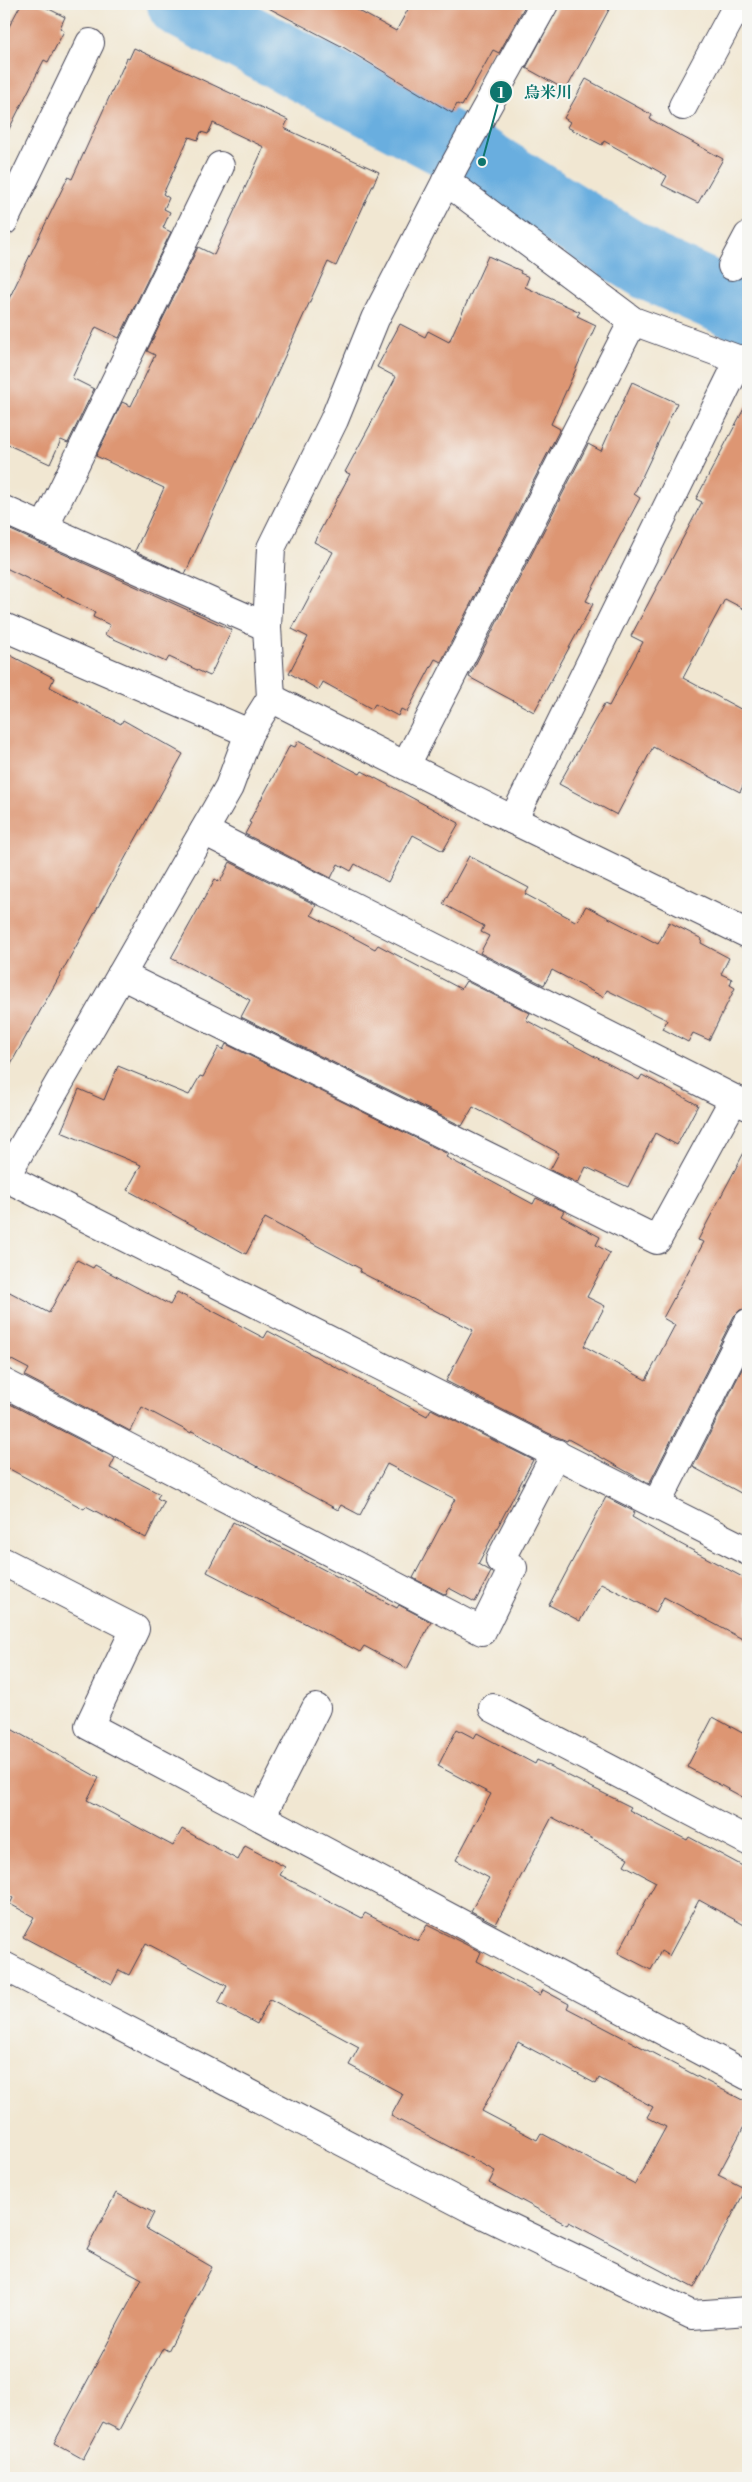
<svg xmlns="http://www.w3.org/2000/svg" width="752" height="2482" font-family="'Libre Bodoni','Noto Serif JP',serif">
<rect width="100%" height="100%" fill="#f6f6f2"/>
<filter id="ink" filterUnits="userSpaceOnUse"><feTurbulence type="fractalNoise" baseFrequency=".02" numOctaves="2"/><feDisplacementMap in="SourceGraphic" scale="10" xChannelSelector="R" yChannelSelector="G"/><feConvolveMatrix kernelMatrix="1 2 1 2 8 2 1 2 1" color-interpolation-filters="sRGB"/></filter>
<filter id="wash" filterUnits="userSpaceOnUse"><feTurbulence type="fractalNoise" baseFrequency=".0096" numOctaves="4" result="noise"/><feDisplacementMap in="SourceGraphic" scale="20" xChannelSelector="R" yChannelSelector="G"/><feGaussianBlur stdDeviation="1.12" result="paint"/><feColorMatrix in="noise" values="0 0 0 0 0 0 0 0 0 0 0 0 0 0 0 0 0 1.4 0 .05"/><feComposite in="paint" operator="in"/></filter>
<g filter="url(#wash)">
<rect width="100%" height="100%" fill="#f1e7d2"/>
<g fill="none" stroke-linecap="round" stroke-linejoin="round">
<path stroke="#69aedf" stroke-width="68" d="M 181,4 L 482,162 L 650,267 L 748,311"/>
</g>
<g id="blocks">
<g fill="#dd9673" fill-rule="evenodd">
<path d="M 21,4 L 39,4 L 65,17 L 60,28 L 64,31 L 48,62 L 44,60 L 4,139 L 4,36 Z"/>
<path d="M 261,4 L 346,4 L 396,31 L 411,4 L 526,4 L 499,53 L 493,50 L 462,106 L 457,104 L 452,113 L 343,47 Z"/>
<path d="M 560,4 L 612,4 L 566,90 L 526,68 Z"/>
<path d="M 134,48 L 288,120 L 284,128 L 379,172 L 336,266 L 328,262 L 185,574 L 135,551 L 164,488 L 96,456 L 122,402 L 131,406 L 155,355 L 147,351 L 198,247 L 214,255 L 264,147 L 213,123 L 208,134 L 201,132 L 198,140 L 189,137 L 163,194 L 169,198 L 164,209 L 170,212 L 163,228 L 171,232 L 119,338 L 96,327 L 72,378 L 94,389 L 68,443 L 61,440 L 50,464 L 4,443 L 4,309 L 68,177 L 72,179 L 127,58 L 129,59 Z"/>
<path d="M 586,79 L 652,115 L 650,119 L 723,159 L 698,203 L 662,185 L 667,176 L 604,141 L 602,145 L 567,127 L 570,122 L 564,118 Z"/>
<path d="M 488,256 L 521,271 L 520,273 L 529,277 L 525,287 L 580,312 L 577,316 L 596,325 L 551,424 L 560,429 L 441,662 L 435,659 L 407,712 L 401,709 L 398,716 L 375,704 L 372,709 L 323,682 L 319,690 L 289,673 L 308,637 L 292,629 L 333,552 L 314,542 L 350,474 L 345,472 L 396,377 L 377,367 L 400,324 L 425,337 L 428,331 L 449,342 Z"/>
<path d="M 632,382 L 677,403 L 634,494 L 640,498 L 586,601 L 593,604 L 534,712 L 469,677 L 588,444 L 601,451 Z"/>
<path d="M 748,401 L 748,611 L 725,599 L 683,678 L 748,713 L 748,776 L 740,792 L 653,747 L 617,815 L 559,784 L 604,704 L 609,706 L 643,642 L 631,636 L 702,502 L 696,499 Z"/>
<path d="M 4,527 L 232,630 L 210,676 L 169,657 L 166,662 L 105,635 L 110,625 L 93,617 L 95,612 L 4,567 Z"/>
<path d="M 4,652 L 54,678 L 50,687 L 121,724 L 123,720 L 183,754 L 4,1076 Z"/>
<path d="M 298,741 L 360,774 L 362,771 L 459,823 L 443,851 L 413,835 L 388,882 L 355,864 L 351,871 L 338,864 L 331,878 L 245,834 L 251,823 L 249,822 L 290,745 L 295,747 Z"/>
<path d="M 469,856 L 529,888 L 525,894 L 577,922 L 586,906 L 658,944 L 669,922 L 702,939 L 701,943 L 729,958 L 721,974 L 732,979 L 730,985 L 735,988 L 709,1040 L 693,1033 L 688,1042 L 663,1029 L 667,1020 L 607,990 L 603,997 L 552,970 L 544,985 L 480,953 L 489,936 L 481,932 L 484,926 L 443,904 Z"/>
<path d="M 230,862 L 316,905 L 311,915 L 375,949 L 378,945 L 461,989 L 466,981 L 530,1013 L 526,1020 L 639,1080 L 642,1075 L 698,1105 L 677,1145 L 655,1133 L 628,1187 L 586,1167 L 578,1183 L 550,1170 L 559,1153 L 473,1107 L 462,1126 L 241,1017 L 250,1000 L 171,958 L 215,879 L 220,882 Z"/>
<path d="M 226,1044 L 448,1154 L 446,1157 L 533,1204 L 536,1198 L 564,1211 L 561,1216 L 600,1237 L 596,1245 L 610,1253 L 587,1297 L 605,1306 L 584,1346 L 646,1380 L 675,1325 L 663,1318 L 704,1242 L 698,1240 L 748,1145 L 748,1308 L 740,1310 L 734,1316 L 649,1484 L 568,1439 L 567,1441 L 548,1433 L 446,1381 L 473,1330 L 360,1272 L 361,1269 L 265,1218 L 246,1254 L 127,1190 L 141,1165 L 61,1132 L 79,1089 L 104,1100 L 118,1066 L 189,1095 L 200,1076 L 203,1077 L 219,1047 L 223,1050 Z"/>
<path d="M 77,1260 L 93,1268 L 95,1265 L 170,1305 L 177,1292 L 264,1338 L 268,1331 L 427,1416 L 431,1409 L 533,1460 L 478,1564 L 491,1572 L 475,1602 L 449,1588 L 446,1595 L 413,1578 L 455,1499 L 387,1464 L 360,1515 L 341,1505 L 338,1510 L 192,1431 L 191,1433 L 142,1407 L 130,1431 L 25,1376 L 29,1369 L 4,1356 L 4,1289 L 49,1313 Z"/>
<path d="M 748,1357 L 748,1497 L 693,1467 Z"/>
<path d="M 10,1404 L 115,1458 L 110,1468 L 160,1494 L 157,1498 L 164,1502 L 146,1538 L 86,1506 L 84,1509 L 4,1466 L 4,1416 Z"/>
<path d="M 606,1497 L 635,1512 L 632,1517 L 660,1533 L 748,1580 L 748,1642 L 664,1597 L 656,1612 L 601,1583 L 580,1621 L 549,1605 Z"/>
<path d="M 233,1522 L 397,1608 L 399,1605 L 431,1622 L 407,1669 L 364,1646 L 360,1652 L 207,1572 Z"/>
<path d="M 713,1717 L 748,1736 L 748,1800 L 687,1767 Z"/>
<path d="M 4,1725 L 99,1778 L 87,1800 L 173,1846 L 182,1829 L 238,1860 L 245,1846 L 285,1867 L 280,1875 L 362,1918 L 365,1913 L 418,1941 L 427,1925 L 481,1952 L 477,1961 L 540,1995 L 543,1990 L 569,2004 L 567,2008 L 748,2103 L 748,2119 L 718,2175 L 746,2189 L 694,2288 L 569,2222 L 567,2225 L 489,2183 L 495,2171 L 391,2116 L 403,2094 L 349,2065 L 359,2047 L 270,1999 L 257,2024 L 218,2003 L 227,1986 L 146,1943 L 129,1975 L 119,1970 L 112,1984 L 23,1937 L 34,1917 L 10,1904 L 13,1898 L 4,1893 ZM 518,2042 L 596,2084 L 599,2078 L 653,2107 L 647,2117 L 666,2127 L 635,2184 L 541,2133 L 537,2140 L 482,2111 Z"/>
<path d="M 457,1729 L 474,1738 L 477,1733 L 535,1764 L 537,1760 L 631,1807 L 629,1810 L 687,1840 L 689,1837 L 748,1869 L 748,1927 L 699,1900 L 669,1956 L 661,1951 L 651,1970 L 618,1953 L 656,1882 L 624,1865 L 628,1858 L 552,1817 L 496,1924 L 471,1911 L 489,1878 L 456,1860 L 491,1794 L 438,1766 Z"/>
<path d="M 116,2193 L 154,2213 L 146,2229 L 212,2267 L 168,2351 L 163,2348 L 119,2430 L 103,2422 L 83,2459 L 54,2443 L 142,2279 L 87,2249 Z"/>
</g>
</g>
</g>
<g filter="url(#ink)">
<use href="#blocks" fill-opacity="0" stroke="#414052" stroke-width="1"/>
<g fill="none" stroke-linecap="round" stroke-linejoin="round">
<g stroke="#414052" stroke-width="30">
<g id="minor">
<path d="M 683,106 L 738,4"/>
<path d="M 446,181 L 633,321 L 748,363"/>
<path d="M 4,221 L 90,43"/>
<path d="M 732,266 L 748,236"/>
<path d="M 4,510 L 267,627"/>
<path d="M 44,528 L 220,166"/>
<path d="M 4,627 L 249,733"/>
<path d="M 271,698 L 513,820 L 748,934"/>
<path d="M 406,765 L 633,321"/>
<path d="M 513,820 L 740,359"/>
<path d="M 204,831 L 748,1106"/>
<path d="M 121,975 L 657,1240 L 734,1099"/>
<path d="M 5,1177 L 748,1551"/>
<path d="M 4,1179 L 229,787 L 249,733 L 271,698 L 267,627 L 271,548 L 334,420 L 375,319 L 454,166 L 544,4"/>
<path d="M 4,1383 L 482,1631 L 513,1568 L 500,1560 L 556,1453"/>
<path d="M 656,1505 L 748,1323"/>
<path d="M 4,1562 L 135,1629 L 89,1726 L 748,2076"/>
<path d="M 493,1708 L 748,1841"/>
<path d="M 261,1817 L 316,1708"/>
<path d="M 4,1966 L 470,2208 L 692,2315 L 748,2311"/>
</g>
</g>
<use href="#minor" stroke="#fff" stroke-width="28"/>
</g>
</g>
<path fill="none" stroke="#0f766e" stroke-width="2" d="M482 162L501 92"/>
<g fill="#0f766e" stroke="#f6f6f2" stroke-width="2">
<circle cx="482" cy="162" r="5"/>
<circle cx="501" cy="92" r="12"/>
</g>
<g font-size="15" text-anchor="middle" font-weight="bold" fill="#fff">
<text x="501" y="98">1</text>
</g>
<g font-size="16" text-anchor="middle" font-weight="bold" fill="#0f766e" stroke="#f6f6f2" stroke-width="4" stroke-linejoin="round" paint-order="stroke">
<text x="548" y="98">烏米川</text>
</g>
<rect width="752" height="2482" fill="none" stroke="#f6f6f2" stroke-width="20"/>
</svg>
